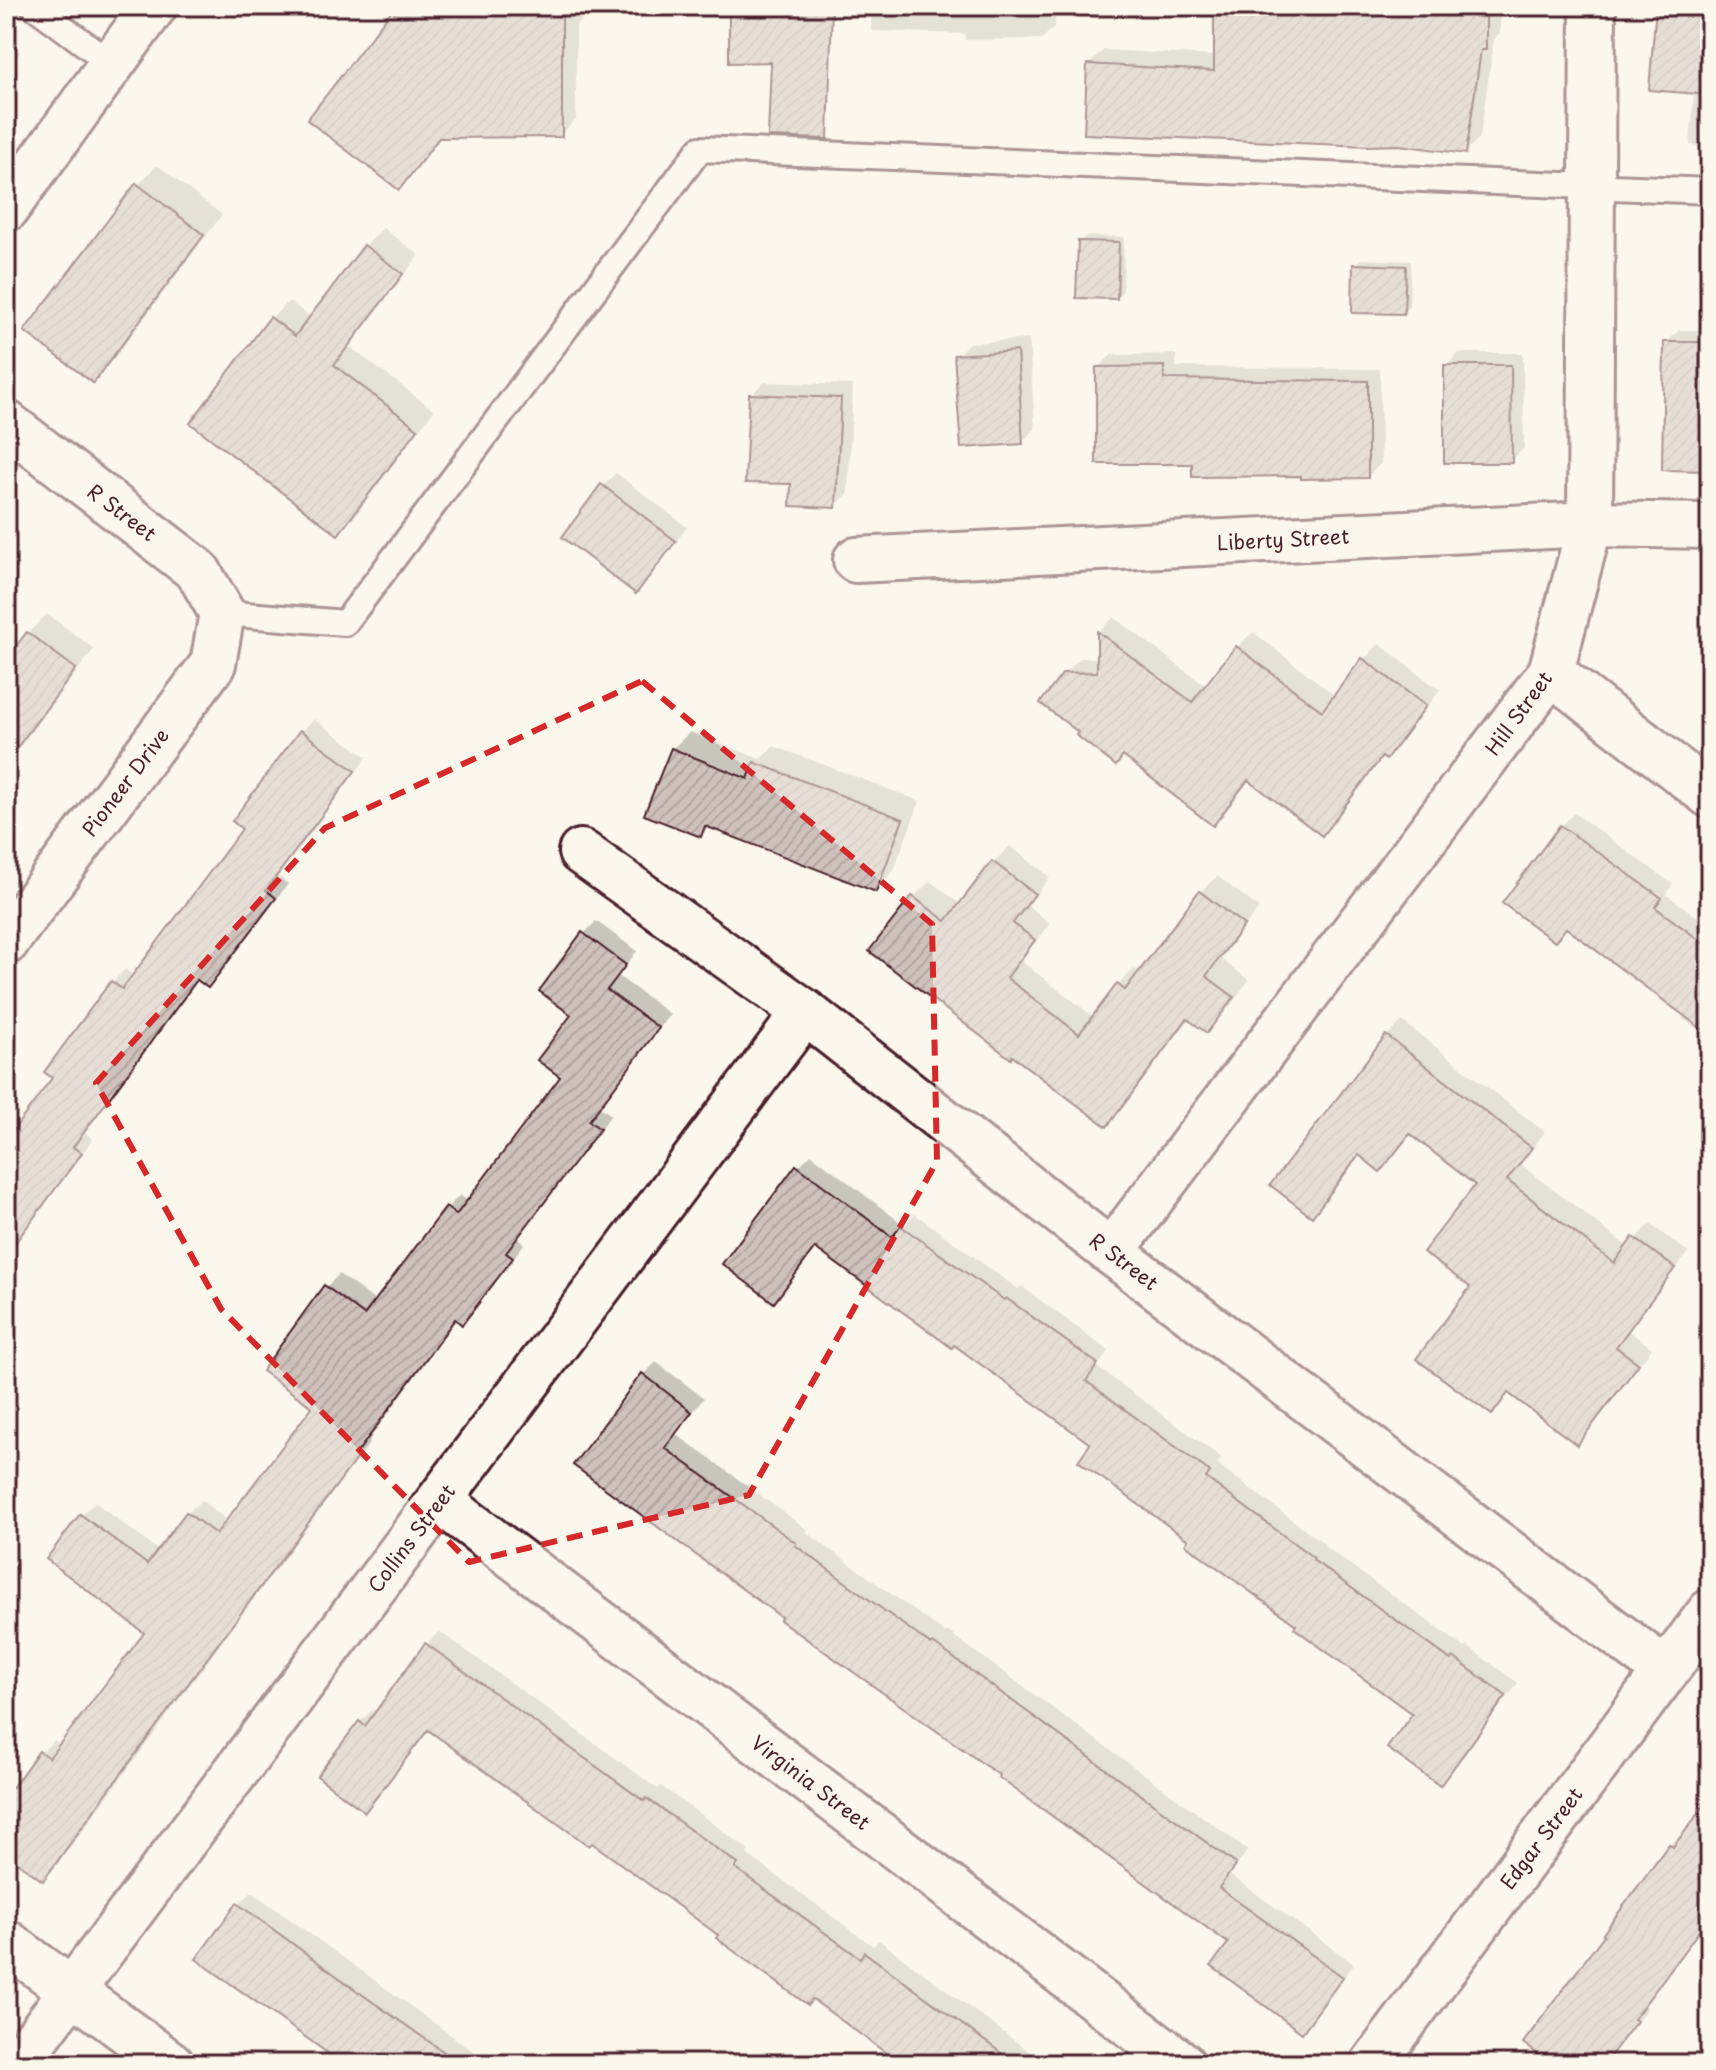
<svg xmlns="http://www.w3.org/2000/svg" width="1716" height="2070" font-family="'Playpen Sans',sans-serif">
<defs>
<pattern id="building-hatch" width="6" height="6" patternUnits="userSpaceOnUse" patternTransform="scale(2)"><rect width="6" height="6" fill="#cfc2bc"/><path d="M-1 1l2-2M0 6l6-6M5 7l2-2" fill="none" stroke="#b3a6a2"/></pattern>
</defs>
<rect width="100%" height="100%" fill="#fbf7ec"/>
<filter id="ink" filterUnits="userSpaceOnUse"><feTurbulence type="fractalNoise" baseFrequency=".0125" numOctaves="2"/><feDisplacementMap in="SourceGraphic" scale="16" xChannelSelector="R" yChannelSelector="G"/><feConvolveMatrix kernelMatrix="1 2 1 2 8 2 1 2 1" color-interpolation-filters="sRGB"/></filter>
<g filter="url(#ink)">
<g fill="#0003">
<path d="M 388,6 L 586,6 L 587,15 L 576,26 L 576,119 L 561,135 L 442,136 L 415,172 L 399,187 L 395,8 Z"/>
<path d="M 872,6 L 1055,6 L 1055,26 L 1042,39 L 965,40 L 965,34 L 871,31 Z"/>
<path d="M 1216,6 L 1500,6 L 1500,33 L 1494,39 L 1480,137 L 1465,152 L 1089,64 L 1104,50 L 1216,56 Z"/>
<path d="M 1658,6 L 1710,6 L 1710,146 L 1690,145 L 1694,92 Z"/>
<path d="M 6,41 L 20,52 L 6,71 Z"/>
<path d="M 157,165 L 222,215 L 112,361 L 92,380 L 138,185 Z"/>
<path d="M 383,228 L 419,255 L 350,347 L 434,410 L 356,515 L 338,533 L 271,318 L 289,301 L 312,318 L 365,246 Z"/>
<path d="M 1086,236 L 1124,237 L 1123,291 L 1117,297 L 1080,242 Z"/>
<path d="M 1361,259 L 1411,261 L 1409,306 L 1403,312 L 1355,265 Z"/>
<path d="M 1679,330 L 1710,330 L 1710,468 L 1666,343 Z"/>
<path d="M 1029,339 L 1035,429 L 1022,442 L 956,356 L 969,343 Z"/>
<path d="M 1459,353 L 1523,353 L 1524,448 L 1511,461 L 1446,366 Z"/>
<path d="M 1176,354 L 1176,367 L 1380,369 L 1381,463 L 1368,476 L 1303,474 L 1194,462 L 1098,368 L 1111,355 Z"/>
<path d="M 764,382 L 853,385 L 848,494 L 835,506 L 793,482 L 751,395 Z"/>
<path d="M 616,473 L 687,527 L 649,578 L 636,591 L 603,486 Z"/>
<path d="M 47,614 L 94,649 L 6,765 L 6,644 L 15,651 L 28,633 Z"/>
<path d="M 1114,617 L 1207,687 L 1237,647 L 1253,632 L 1336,696 L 1364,659 L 1379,644 L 1440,690 L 1401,742 L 1386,757 L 1384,756 L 1337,818 L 1322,833 L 1250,779 L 1228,808 L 1213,823 L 1124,755 L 1116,763 L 1064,674 L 1080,658 L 1099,658 L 1099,631 Z"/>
<path d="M 314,719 L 367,757 L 278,877 L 288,884 L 221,973 L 208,986 L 199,979 L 85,1133 L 93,1139 L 6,1257 L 6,1143 L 55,1077 L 47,1071 L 113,982 L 125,969 L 134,976 L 245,828 L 302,731 Z"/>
<path d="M 690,732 L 760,759 L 774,746 L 920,801 L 893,872 L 875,889 L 710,826 L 701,835 L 672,749 Z"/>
<path d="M 1574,813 L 1673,884 L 1666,894 L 1710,926 L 1710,1038 L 1682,1018 L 1686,1014 L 1568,927 L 1555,940 L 1505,902 L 1561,826 Z"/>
<path d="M 1010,846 L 1050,877 L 1028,906 L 1050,923 L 1021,961 L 1094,1017 L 1118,985 L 1134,969 L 1140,973 L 1200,892 L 1217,876 L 1259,908 L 1221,959 L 1249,980 L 1223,1015 L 1207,1031 L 1190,1018 L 1123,1108 L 1107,1124 L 872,951 L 914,897 L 930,881 L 962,905 L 993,863 Z"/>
<path d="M 596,921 L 637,951 L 618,976 L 670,1014 L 600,1107 L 611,1115 L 518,1239 L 524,1244 L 475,1309 L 462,1322 L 457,1318 L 369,1440 L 371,1441 L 56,1866 L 43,1878 L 6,1851 L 6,1800 L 41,1753 L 54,1740 L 61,1745 L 146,1632 L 49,1559 L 82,1515 L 95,1502 L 159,1551 L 188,1513 L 201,1500 L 228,1521 L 314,1406 L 326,1287 L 339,1274 L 377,1302 L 447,1208 L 460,1195 L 469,1202 L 563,1077 L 574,1014 L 584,934 Z"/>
<path d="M 1402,1021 L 1545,1132 L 1520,1164 L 1628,1247 L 1650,1224 L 1688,1252 L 1629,1331 L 1652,1348 L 1592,1428 L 1577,1443 L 1510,1393 L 1492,1412 L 1473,1287 L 1478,1185 L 1412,1133 L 1395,1154 L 1380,1169 L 1361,1154 L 1327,1199 L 1312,1214 L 1387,1036 Z"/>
<path d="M 811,1154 L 904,1225 L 915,1214 L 1018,1289 L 1021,1286 L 1109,1351 L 1097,1367 L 1222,1458 L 1217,1464 L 1325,1544 L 1324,1546 L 1465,1648 L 1467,1646 L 1518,1683 L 1452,1771 L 1439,1784 L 1414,1713 L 1190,1539 L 1093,1444 L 817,1247 L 787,1287 L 774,1300 L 798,1167 Z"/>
<path d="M 656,1362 L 704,1398 L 676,1434 L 808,1530 L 806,1532 L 945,1633 L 947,1631 L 1248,1850 L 1230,1875 L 1354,1964 L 1314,2018 L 1302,2030 L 1230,1943 L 576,1464 L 643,1375 Z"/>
<path d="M 439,1631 L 658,1789 L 661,1786 L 749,1850 L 747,1854 L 873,1946 L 879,1940 L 1046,2064 L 903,2064 L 592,1840 L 429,1728 L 378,1797 L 365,1810 L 360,1722 L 373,1709 L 377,1713 L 427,1644 Z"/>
<path d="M 1710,1801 L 1710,1917 L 1645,2005 L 1648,2007 L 1605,2064 L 1554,2064 L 1670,1845 L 1683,1832 L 1686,1834 Z"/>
<path d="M 252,1892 L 491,2064 L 347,2064 L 199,1958 L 239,1904 Z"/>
</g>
<g fill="url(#building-hatch)" stroke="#4a1f2b" stroke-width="2">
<path d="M 395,6 L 562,6 L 562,137 L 439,138 L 399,190 L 307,120 Z"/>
<path d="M 729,6 L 832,6 L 828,139 L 768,137 L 771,62 L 729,63 Z"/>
<path d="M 1214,6 L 1486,6 L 1486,50 L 1481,50 L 1466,154 L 1399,145 L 1368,146 L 1084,134 L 1087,64 L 1214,71 Z"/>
<path d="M 1656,6 L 1710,6 L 1710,95 L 1649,90 Z"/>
<path d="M 136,183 L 204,235 L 93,383 L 24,331 Z"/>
<path d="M 1078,241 L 1119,242 L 1117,299 L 1076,298 Z"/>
<path d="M 364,245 L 403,274 L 334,365 L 418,429 L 338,535 L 190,423 L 270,317 L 295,336 Z"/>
<path d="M 1353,264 L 1406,266 L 1404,314 L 1352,313 Z"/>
<path d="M 1664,342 L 1710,342 L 1710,471 L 1662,470 Z"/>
<path d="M 1017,351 L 1023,444 L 961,448 L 954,355 Z"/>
<path d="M 1444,365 L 1511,365 L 1512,463 L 1444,463 Z"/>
<path d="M 1164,366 L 1164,379 L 1368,381 L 1368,478 L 1301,479 L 1301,476 L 1192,477 L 1192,464 L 1096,464 L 1096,367 Z"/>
<path d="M 749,394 L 841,398 L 836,508 L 790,506 L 791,484 L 745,483 Z"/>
<path d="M 601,484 L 676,541 L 636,594 L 562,537 Z"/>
<path d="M 1097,631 L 1192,702 L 1236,646 L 1322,711 L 1362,658 L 1426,706 L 1386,760 L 1382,757 L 1322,836 L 1248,780 L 1213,826 L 1123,756 L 1116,766 L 1076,735 L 1078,732 L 1040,703 L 1063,673 L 1097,672 Z"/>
<path d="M 27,632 L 76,669 L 6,762 L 6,659 Z"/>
<path d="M 300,730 L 355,771 L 266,890 L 276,898 L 208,988 L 197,980 L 73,1147 L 82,1153 L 6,1255 L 6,1140 L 52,1078 L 44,1072 L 111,981 L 122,989 L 242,829 L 232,821 Z"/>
<path d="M 671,748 L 748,779 L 754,762 L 903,819 L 876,892 L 705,826 L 701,837 L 644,815 Z"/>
<path d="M 1560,825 L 1662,898 L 1655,907 L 1710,948 L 1710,1035 L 1566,928 L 1555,942 L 1502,903 Z"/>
<path d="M 992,861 L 1035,894 L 1013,923 L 1035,940 L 1007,978 L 1079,1034 L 1117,984 L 1125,990 L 1199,891 L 1244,925 L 1206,976 L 1234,997 L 1207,1033 L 1187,1019 L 1107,1127 L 1012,1056 L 1011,1059 L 869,951 L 912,896 L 946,921 Z"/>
<path d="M 582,932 L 626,965 L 607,990 L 659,1028 L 589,1121 L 600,1129 L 506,1253 L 513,1258 L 462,1325 L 455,1319 L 357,1453 L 359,1455 L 103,1798 L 43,1881 L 6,1854 L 6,1796 L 39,1751 L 49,1758 L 144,1633 L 46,1559 L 80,1514 L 147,1564 L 186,1512 L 216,1534 L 312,1407 L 262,1371 L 324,1285 L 364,1315 L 446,1207 L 456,1215 L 560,1077 L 537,1060 L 571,1015 L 539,991 Z"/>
<path d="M 1386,1035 L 1532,1148 L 1507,1180 L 1614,1263 L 1633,1237 L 1675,1268 L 1616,1347 L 1639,1364 L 1577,1445 L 1508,1393 L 1492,1415 L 1416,1359 L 1470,1287 L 1423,1252 L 1475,1185 L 1410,1134 L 1380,1172 L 1359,1155 L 1312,1217 L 1270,1185 Z"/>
<path d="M 796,1165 L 892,1237 L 901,1226 L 1004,1300 L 1006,1298 L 1098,1364 L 1086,1381 L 1210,1472 L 1206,1478 L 1314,1558 L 1313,1560 L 1451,1660 L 1453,1657 L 1506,1696 L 1440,1786 L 1387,1748 L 1412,1714 L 1294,1628 L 1296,1625 L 1185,1544 L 1188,1540 L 1078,1461 L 1090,1444 L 954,1345 L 952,1348 L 815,1248 L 774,1303 L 722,1264 Z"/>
<path d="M 642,1373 L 692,1412 L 665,1448 L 796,1543 L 795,1545 L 931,1645 L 933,1643 L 1236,1864 L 1219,1888 L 1343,1977 L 1302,2033 L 1211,1966 L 1228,1943 L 998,1777 L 999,1775 L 780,1620 L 781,1617 L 573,1465 Z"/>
<path d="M 425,1643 L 644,1801 L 646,1798 L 738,1864 L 735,1868 L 860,1958 L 864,1952 L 1016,2064 L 901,2064 L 812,1999 L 808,2005 L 716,1938 L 718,1935 L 592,1843 L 589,1846 L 428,1730 L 365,1812 L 317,1776 L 359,1721 L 365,1726 Z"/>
<path d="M 1710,1798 L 1710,1916 L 1634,2019 L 1637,2021 L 1604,2064 L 1551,2064 L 1523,2043 L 1604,1935 L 1603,1934 L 1669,1844 L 1673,1847 Z"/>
<path d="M 237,1903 L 360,1993 L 461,2064 L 343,2064 L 196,1959 Z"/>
</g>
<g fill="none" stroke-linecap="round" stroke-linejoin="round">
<g stroke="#4a1f2b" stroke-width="30">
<g id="service">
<path d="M 34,6 L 112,64"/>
<path d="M 222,613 L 345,623 L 700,149 L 1710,191"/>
</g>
</g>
<g stroke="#4a1f2b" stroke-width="50">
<g id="minor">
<path d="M 6,209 L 154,6"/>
<path d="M 6,423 L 198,571 L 222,613 L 213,664 L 6,942"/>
<path d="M 856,560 L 1590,524 L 1710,526"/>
<path d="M 1551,672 L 1710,795"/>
<path d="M 581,852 L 805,1012 L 1111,1252 L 1666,1671"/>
<path d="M 1111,1252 L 1551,672 L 1590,524 L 1593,6"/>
<path d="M 440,1501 L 1182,2064"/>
<path d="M 6,1942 L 171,2064"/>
<path d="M 17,2064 L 805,1012"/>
</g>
</g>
<g stroke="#4a1f2b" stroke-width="50">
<path id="tertiary" d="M 1373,2064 L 1710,1612"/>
</g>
<use href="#service" stroke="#fbf7ec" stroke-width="24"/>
<use href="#minor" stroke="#fbf7ec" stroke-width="44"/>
<use href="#tertiary" stroke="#fbf7ec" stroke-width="44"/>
</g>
</g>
<path d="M0 0H1716V2070H0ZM 642,681 L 932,924 L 937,1161 L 749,1495 L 469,1562 L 221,1309 L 96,1083 L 325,828 Z" fill="#fbf7ec" fill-opacity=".55" fill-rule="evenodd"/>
<path fill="none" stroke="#d62828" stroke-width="6" stroke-dasharray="16 10" stroke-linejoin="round" d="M 642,681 L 932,924 L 937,1161 L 749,1495 L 469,1562 L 221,1309 L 96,1083 L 325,828 Z"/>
<g text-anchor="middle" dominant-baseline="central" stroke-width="6" stroke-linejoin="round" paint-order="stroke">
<g font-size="20" fill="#4a1f2b" stroke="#fbf7ec">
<text transform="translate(122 512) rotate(37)">R Street</text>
<text transform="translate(1283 539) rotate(-3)">Liberty Street</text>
<text transform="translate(1518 713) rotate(-54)">Hill Street</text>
<text transform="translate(125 782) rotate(-53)">Pioneer Drive</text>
<text transform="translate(1124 1261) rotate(37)">R Street</text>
<text transform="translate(411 1538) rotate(-53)">Collins Street</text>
<text transform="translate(811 1782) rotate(37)">Virginia Street</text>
<text transform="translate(1541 1838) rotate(-53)">Edgar Street</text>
</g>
</g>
<rect width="1716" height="2070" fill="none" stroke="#fbf7ec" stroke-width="32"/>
<rect x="16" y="16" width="1684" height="2038" fill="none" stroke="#4a1f2b" stroke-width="3" filter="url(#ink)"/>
</svg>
